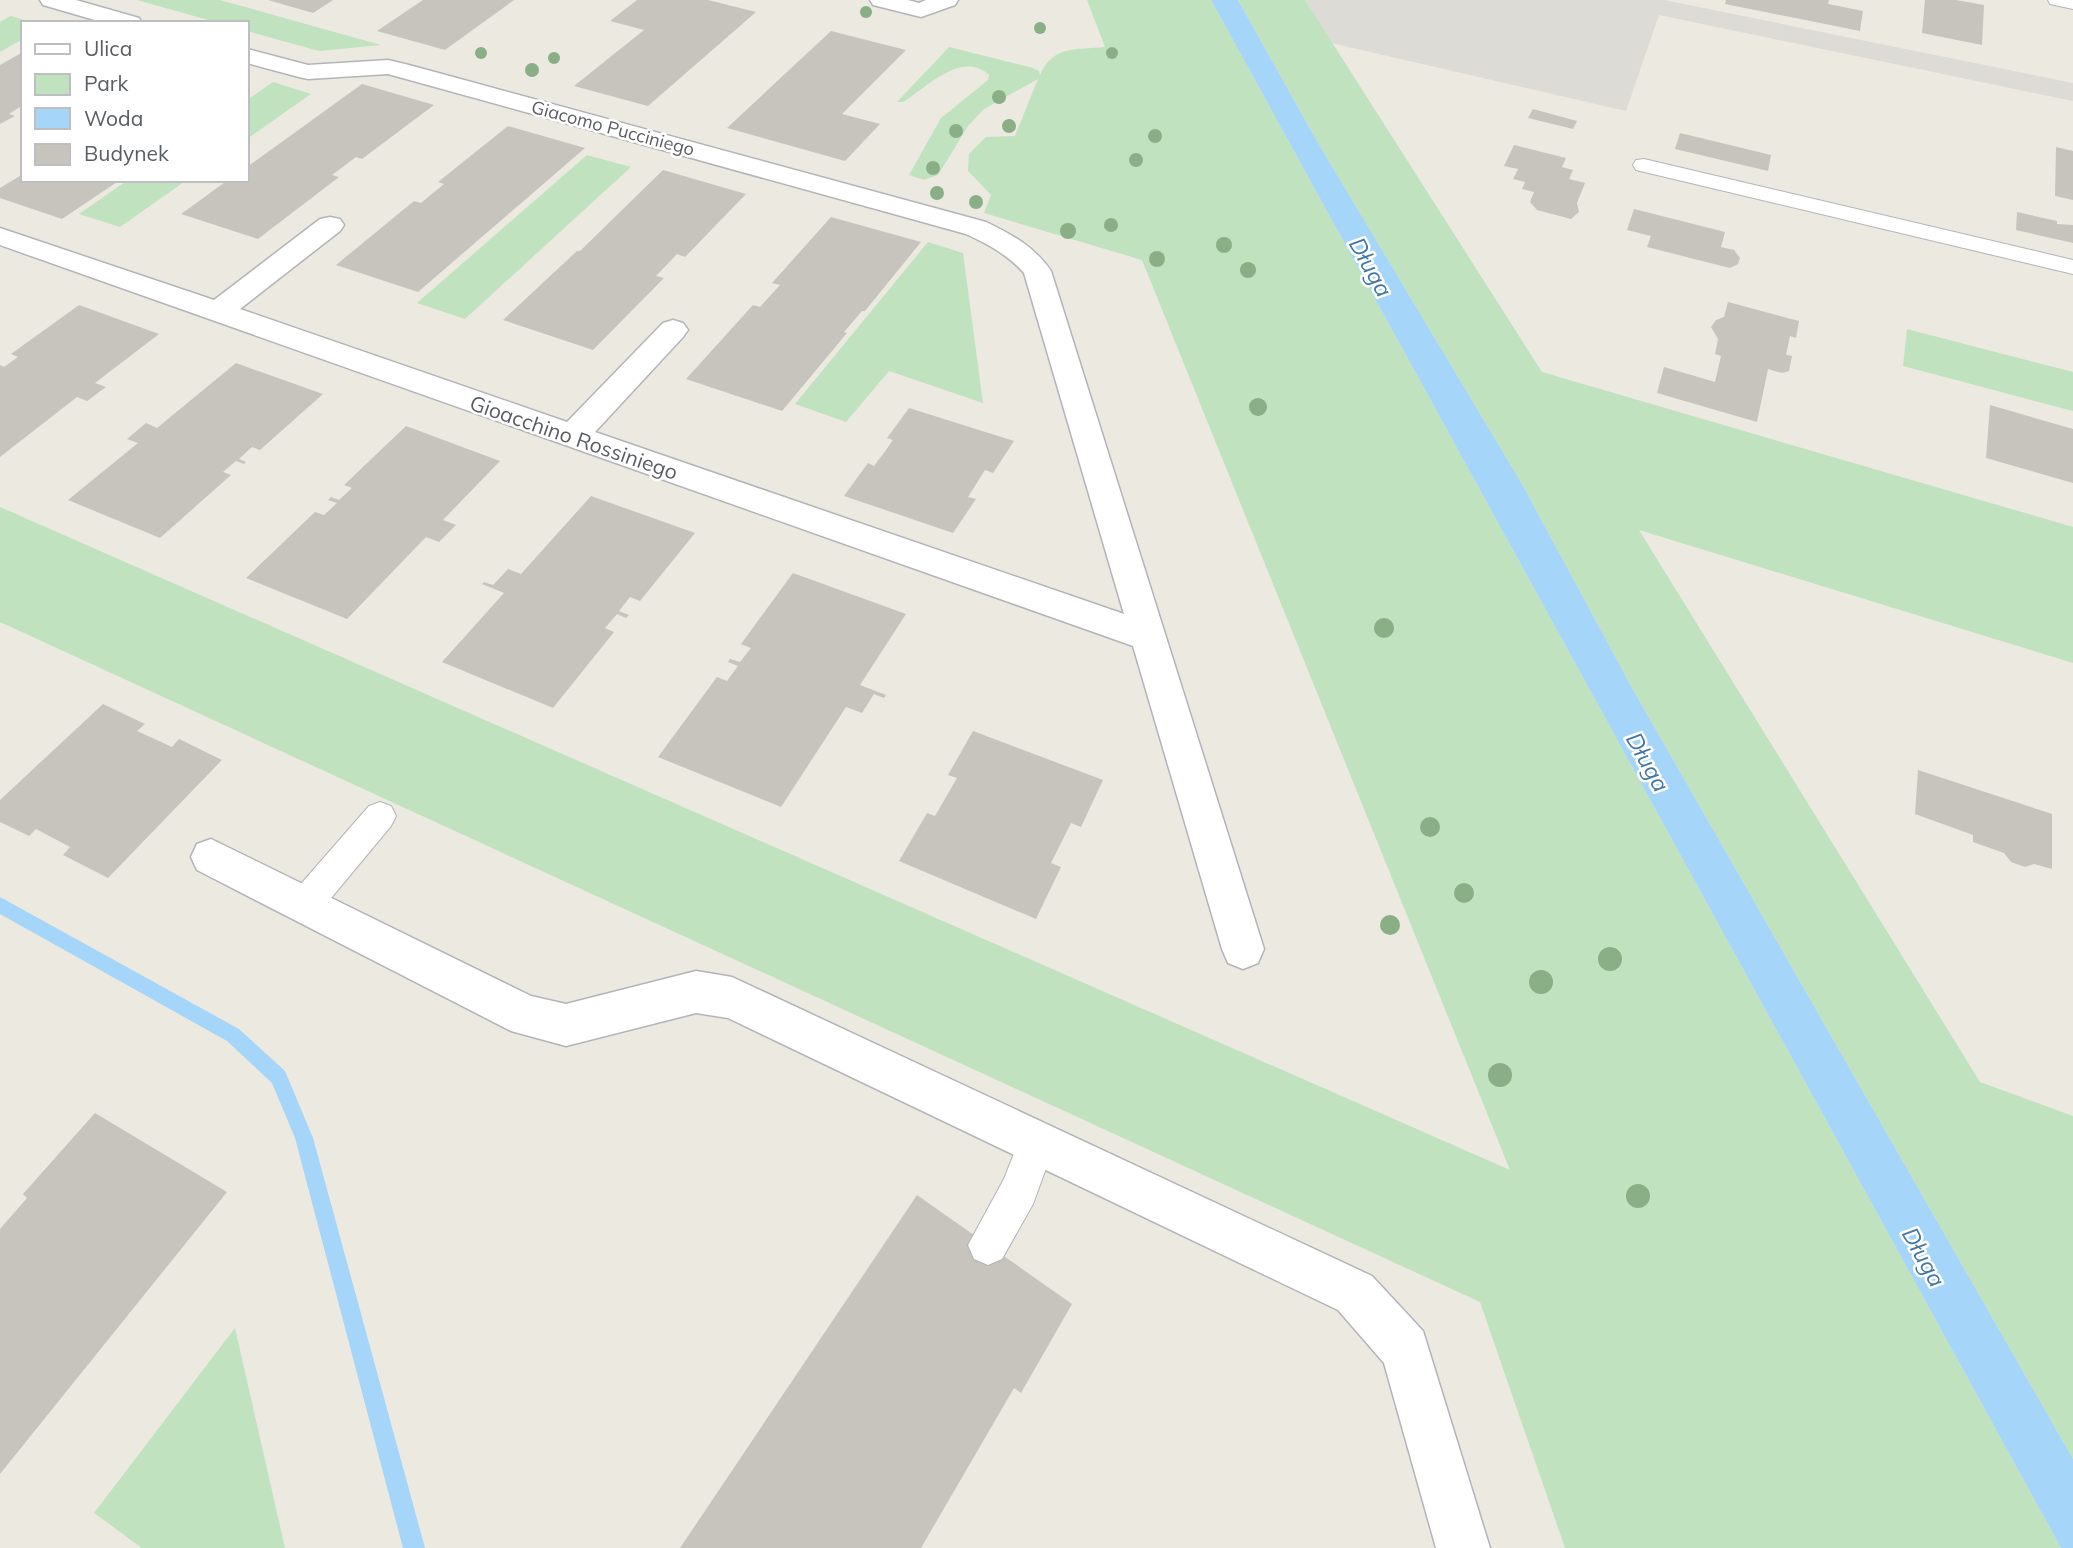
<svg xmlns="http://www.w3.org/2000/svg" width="2073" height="1548" font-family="Mulish,sans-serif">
<rect width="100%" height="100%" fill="#ece9e1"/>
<path fill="#dddbd6" d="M 1305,0 L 1664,0 L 2073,83 L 2073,101 L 1659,15 L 1626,111 L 1331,43 Z"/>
<g fill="#c0e2bf">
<path d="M 137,0 L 220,0 L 381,45 L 319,51 L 247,31 L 247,23 L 219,23 Z"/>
<path d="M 1087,0 L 1211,0 L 2061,1548 L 1565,1548 L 1480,1302 L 0,622 L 0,507 L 1510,1170 L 1142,260 L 984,213 L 991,195 L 968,171 L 969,154 L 986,137 L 1015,136 L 1038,79 L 984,109 L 968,126 L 938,175 L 924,180 L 909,175 L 941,118 L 988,80 L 989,75 C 962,50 927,87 903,102 L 897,102 L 949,47 L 1033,68 L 1039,71 L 1040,75 C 1053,45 1076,50 1105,47 Z"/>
<path d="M 1238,0 L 1305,0 L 1542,372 L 2073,527 L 2073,663 L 1639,530 L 1980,1082 L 2073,1116 L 2073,1459 L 1631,686 L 1522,484 L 1318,143 Z"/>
<path d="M 11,16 L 34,23 L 23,23 L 23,39 L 0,52 L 0,22 Z"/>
<path d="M 273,82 L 311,94 L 247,139 L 247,100 Z"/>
<path d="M 587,155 L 631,167 L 465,319 L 417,303 Z"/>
<path d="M 128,180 L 187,180 L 120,227 L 79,214 Z"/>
<path d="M 928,242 L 963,253 L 983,403 L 889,371 L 846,422 L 795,404 Z"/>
<path d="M 1907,329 L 2073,372 L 2073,411 L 1903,366 Z"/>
<path d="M 235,1328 L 285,1548 L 142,1548 L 94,1513 Z"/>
</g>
<path fill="#a5d5f8" d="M 1211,0 L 1238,0 L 1318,143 L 1522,484 L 1631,686 L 2073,1459 L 2073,1548 L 2061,1548 Z"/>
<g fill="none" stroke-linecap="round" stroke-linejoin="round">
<path fill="#a5d5f8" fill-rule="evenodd" d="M 0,897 L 239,1029 L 285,1071 L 313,1138 L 425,1548 L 403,1548 L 295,1138 L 272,1083 L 227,1041 L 0,914 Z"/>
</g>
<g fill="#c7c4be">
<path d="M 268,0 L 333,0 L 313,13 Z"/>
<path d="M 423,0 L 514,0 L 445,50 L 377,31 Z"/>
<path d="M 637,0 L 708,0 L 756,12 L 648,106 L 574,86 L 644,30 L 610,21 Z"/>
<path d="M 1726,0 L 1829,0 L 1828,4 L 1863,11 L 1860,31 L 1725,4 Z"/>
<path d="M 1925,0 L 1956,0 L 1984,5 L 1982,45 L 1922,33 Z"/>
<path d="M 831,31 L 906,50 L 842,114 L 880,124 L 845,161 L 727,128 Z"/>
<path d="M 23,52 L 23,105 L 9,114 L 15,116 L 0,124 L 0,65 Z"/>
<path d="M 362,84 L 434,105 L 362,159 L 356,157 L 332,175 L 339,177 L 258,239 L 181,214 L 228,180 L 247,180 L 247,167 Z"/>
<path d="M 1533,109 L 1577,121 L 1573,129 L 1528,118 Z"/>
<path d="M 508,126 L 585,148 L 418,292 L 336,265 L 414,201 L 421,203 L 444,184 L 438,182 Z"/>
<path d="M 1680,133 L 1771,155 L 1768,171 L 1675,149 Z"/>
<path d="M 1514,145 L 1566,158 L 1562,167 L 1573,170 L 1569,179 L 1585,183 L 1577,203 L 1579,212 L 1571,219 L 1537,210 L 1530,202 L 1534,192 L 1522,189 L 1525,182 L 1513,179 L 1518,169 L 1504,166 Z"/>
<path d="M 2056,147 L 2073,151 L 2073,200 L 2055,196 Z"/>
<path d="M 663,170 L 746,194 L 685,257 L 677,254 L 656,276 L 664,278 L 593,350 L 503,320 L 577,251 L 580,251 Z"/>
<path d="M 23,174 L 23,180 L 120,180 L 62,219 L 0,198 L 0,188 Z"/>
<path d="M 1634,209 L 1725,232 L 1721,247 L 1734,250 L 1740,258 L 1738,264 L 1730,268 L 1647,247 L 1651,236 L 1627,230 Z"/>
<path d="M 2017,212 L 2057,221 L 2057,224 L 2073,225 L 2073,243 L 2016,230 Z"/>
<path d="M 831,217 L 921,242 L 865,311 L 862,311 L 844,332 L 847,333 L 782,411 L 686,379 L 753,305 L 760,307 L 780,285 L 772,283 Z"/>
<path d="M 1728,302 L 1799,321 L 1796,338 L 1790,336 L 1786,355 L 1792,356 L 1789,371 L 1782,373 L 1768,369 L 1757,422 L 1657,393 L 1664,367 L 1715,382 L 1721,356 L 1715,354 L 1718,339 L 1711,327 L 1716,320 L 1724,317 Z"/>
<path d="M 79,305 L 159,334 L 95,383 L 106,387 L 87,401 L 77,397 L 0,457 L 0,365 L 4,367 L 18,357 L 11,354 Z"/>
<path d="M 236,363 L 323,394 L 260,450 L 252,447 L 239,459 L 246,462 L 244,464 L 236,461 L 223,472 L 231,475 L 160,538 L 68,500 L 138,443 L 127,439 L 146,423 L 157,428 Z"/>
<path d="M 1990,405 L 2073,429 L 2073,483 L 1986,458 Z"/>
<path d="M 909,408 L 1014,441 L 993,473 L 985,470 L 968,497 L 976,499 L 953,533 L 844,496 L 868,463 L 874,466 L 886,450 L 893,440 L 887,438 Z"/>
<path d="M 406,426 L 500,461 L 443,520 L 456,525 L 439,542 L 426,537 L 347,619 L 246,578 L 315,512 L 324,515 L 337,503 L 328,500 L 331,497 L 339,500 L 352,488 L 344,485 Z"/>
<path d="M 591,496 L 695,533 L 640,601 L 630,597 L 619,611 L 629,615 L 626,618 L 617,614 L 605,628 L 614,632 L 553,708 L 442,662 L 504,593 L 482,584 L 484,582 L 493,585 L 508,569 L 521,574 Z"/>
<path d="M 793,573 L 906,614 L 860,685 L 886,695 L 884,698 L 874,694 L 862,713 L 846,707 L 781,807 L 658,757 L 717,677 L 727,681 L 738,666 L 728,662 L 730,659 L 740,662 L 751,648 L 741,644 Z"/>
<path d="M 103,704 L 145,724 L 137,731 L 172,747 L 179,739 L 222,760 L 108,878 L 63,855 L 70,847 L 36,829 L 29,836 L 0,822 L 0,800 Z"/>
<path d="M 973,731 L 1103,780 L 1081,827 L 1071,823 L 1051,863 L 1061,867 L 1036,919 L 899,861 L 927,813 L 935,816 L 957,778 L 948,775 Z"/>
<path d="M 1918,770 L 2052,814 L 2052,869 L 2034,864 L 2025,867 L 2011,862 L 2004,853 L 1973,842 L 1973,835 L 1915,814 Z"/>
<path d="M 95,1113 L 227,1192 L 0,1474 L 0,1229 L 27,1198 L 23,1194 Z"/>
<path d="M 917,1195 L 1072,1304 L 1021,1393 L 1014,1388 L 921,1548 L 680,1548 Z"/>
</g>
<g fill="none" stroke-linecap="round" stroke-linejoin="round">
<g stroke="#b2b4b8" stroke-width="2">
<g id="lane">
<path d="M 2048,0 L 2073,0 L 2073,9 L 2050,4 Z"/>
<path d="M 1644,159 L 2073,260 L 2073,274 L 1636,170 L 1633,165 L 1636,160 Z"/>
<path d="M 380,802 L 391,806 L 396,816 L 391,826 L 317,915 L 305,919 L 293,915 L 288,904 L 293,893 L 369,806 Z"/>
<path d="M 1037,1122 L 1050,1128 L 1056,1141 L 1033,1204 L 1002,1259 L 988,1265 L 974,1259 L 968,1245 L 1004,1179 L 1024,1128 Z"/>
</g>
</g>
<g stroke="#b2b4b8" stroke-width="3">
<g id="street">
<path d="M 40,0 L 76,0 L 139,18 L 142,23 L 105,23 L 43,5 Z"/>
<path d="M 870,0 L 908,0 L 919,3 L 926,0 L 958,0 L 955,5 L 921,17 L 873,5 Z"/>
<path d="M 247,49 L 308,65 L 388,60 L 409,65 L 986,222 C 1011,234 1035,247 1051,271 L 1264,949 L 1258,963 L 1243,969 L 1228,963 L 1222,949 L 1133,646 L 0,245 L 0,228 L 214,300 L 320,219 L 330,217 L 340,219 L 344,225 L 340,231 L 240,309 L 567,422 L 663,323 L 673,320 L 683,323 L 688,330 L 683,337 L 595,432 L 1124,614 L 1024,273 C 1008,255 988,244 966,234 L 388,74 L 308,79 L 299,77 L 247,63 Z"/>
<path d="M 211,839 L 531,996 L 566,1004 L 696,971 L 732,977 L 1372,1276 L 1423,1331 L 1490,1548 L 1436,1548 L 1384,1363 L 1338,1310 L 728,1018 L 696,1013 L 566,1046 L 511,1031 L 197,870 L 191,857 L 197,844 Z"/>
</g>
</g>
<use href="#lane" fill="#fff" fill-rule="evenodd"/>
<use href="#street" fill="#fff" fill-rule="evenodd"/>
</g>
<g fill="#8aaf86">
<circle cx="866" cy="12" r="6"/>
<circle cx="1040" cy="28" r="6"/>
<circle cx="481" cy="53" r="6"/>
<circle cx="1112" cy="53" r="6"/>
<circle cx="554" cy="58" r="6"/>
<circle cx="532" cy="70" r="7"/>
<circle cx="999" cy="97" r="7"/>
<circle cx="1009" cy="126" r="7"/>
<circle cx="956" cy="131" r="7"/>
<circle cx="1155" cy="136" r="7"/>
<circle cx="1136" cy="160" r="7"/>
<circle cx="933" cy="168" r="7"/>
<circle cx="937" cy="193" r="7"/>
<circle cx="976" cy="202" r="7"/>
<circle cx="1111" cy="225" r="7"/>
<circle cx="1068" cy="231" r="8"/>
<circle cx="1224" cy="245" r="8"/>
<circle cx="1157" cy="259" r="8"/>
<circle cx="1248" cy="270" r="8"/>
<circle cx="1258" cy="407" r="9"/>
<circle cx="1384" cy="628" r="10"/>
<circle cx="1430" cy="827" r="10"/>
<circle cx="1464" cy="893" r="10"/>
<circle cx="1390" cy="925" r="10"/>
<circle cx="1610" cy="959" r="12"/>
<circle cx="1541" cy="982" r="12"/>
<circle cx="1500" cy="1075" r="12"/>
<circle cx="1638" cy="1196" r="12"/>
</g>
<g text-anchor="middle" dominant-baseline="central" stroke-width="5" stroke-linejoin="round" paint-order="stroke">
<g font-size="18" fill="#5a5d61" stroke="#fff">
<text transform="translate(613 128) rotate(15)">Giacomo Pucciniego</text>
</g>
<g font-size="21" fill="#5a5d61" stroke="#fff">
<text transform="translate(574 437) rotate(19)">Gioacchino Rossiniego</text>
</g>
<g font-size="23" font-style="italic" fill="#4477a8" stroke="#fff">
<text transform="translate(1371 267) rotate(61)">Długa</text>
<text transform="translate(1648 762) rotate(61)">Długa</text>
<text transform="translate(1924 1257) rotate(61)">Długa</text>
</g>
</g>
<rect x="21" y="21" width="228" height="161" fill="#ffffff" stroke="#bdbec0" stroke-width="2"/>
<rect x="35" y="44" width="35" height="10" fill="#ffffff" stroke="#bdbec0" stroke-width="2"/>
<text x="84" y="56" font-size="21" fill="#5a5d61">Ulica</text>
<rect x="35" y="74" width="35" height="21" fill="#c0e2bf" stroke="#bdbec0" stroke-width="2"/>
<text x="84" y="91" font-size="21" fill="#5a5d61">Park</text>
<rect x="35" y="108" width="35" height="21" fill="#a5d5f8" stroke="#bdbec0" stroke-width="2"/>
<text x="84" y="126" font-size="21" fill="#5a5d61">Woda</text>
<rect x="35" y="144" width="35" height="21" fill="#c7c4be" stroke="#bdbec0" stroke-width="2"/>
<text x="84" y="161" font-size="21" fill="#5a5d61">Budynek</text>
</svg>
